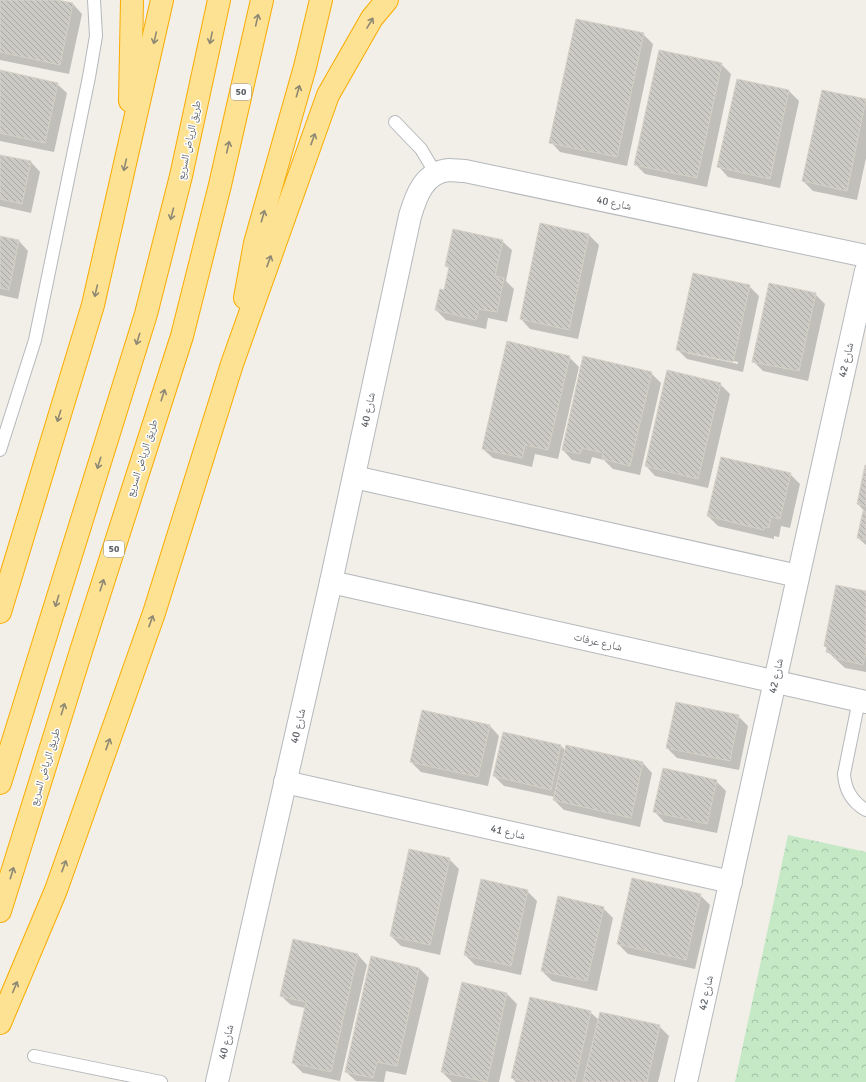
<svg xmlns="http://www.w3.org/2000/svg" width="866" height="1082" font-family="Signika,'Noto Naskh Arabic',sans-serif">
<defs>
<pattern id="park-crowns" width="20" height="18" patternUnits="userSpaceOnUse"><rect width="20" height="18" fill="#c5e8c5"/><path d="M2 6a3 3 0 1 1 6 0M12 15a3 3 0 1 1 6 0" fill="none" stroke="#a3c0a4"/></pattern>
<pattern id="building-back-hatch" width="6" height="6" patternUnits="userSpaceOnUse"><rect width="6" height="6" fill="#cccac5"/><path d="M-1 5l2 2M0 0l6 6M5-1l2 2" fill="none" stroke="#a9a8a4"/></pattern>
</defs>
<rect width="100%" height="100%" fill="#f1efe8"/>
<path fill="url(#park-crowns)" d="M 788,835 L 866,852 L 866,1082 L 735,1082 Z"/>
<g fill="#0003" fill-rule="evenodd">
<path d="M 0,0 L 52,0 L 73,4 L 82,14 L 69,74 L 0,60 Z"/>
<path d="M 643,34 L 653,44 L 627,166 L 560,152 L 551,142 Z"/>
<path d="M 721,64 L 731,74 L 707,187 L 645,174 L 635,164 Z"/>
<path d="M 0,71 L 57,84 L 67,93 L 54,152 L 0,141 Z"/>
<path d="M 737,80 L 789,91 L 799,101 L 780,188 L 728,177 L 719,167 Z"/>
<path d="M 822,91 L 866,100 L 866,158 L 857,200 L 813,191 L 803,181 Z"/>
<path d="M 0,156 L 31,162 L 40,172 L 31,213 L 0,206 Z"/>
<path d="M 541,224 L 589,235 L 599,245 L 578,339 L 530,329 L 521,319 Z"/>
<path d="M 0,237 L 19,241 L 28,251 L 18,299 L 0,295 Z"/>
<path d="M 502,241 L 512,250 L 506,281 L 514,289 L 507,322 L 488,318 L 486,329 L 446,320 L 436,310 L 445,291 L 450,270 L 446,266 Z"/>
<path d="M 749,286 L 759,296 L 743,372 L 687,359 L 677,349 ZM 687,351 L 738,362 L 738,364 L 687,353 Z"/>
<path d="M 815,294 L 825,304 L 808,381 L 763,371 L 753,361 Z"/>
<path d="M 569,357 L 579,367 L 558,459 L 535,454 L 532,467 L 493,458 L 483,449 Z"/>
<path d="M 667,371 L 720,384 L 730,394 L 708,488 L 655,476 L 646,466 Z"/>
<path d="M 651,373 L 661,383 L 640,475 L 613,469 L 604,460 L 592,457 L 590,464 L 572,460 L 563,450 Z"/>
<path d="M 866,466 L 866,513 L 858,504 Z"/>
<path d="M 790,474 L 800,484 L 790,528 L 781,526 L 779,537 L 774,536 L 774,539 L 718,526 L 708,516 Z"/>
<path d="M 866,513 L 866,545 L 858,538 Z"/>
<path d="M 866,592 L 866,672 L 845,668 L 827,651 L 828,649 L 825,646 Z"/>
<path d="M 738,716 L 748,726 L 739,770 L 677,758 L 667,748 Z"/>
<path d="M 490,726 L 499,736 L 488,786 L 421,772 L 411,762 Z"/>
<path d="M 561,746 L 565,750 L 643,763 L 652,773 L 640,827 L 564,810 L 554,800 L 555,797 L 504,786 L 494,776 Z"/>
<path d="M 716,781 L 726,791 L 717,833 L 664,822 L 655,812 Z"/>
<path d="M 449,859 L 459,869 L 440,955 L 401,946 L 391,936 Z"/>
<path d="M 527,891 L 537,901 L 521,975 L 475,965 L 465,955 Z"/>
<path d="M 700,895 L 710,905 L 695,969 L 628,954 L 618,944 Z"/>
<path d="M 603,908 L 613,918 L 597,991 L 552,981 L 542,971 Z"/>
<path d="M 358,955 L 367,965 L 340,1081 L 303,1073 L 293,1063 L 305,1008 L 291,1005 L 281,996 Z"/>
<path d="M 419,968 L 429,978 L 406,1075 L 386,1071 L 384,1082 L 356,1081 L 346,1072 Z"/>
<path d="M 507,994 L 517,1004 L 499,1082 L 452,1082 L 442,1072 Z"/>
<path d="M 590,1012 L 599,1020 L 659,1026 L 669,1036 L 658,1082 L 516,1082 L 512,1078 Z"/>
</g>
<g fill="url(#building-back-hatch)" stroke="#d6d1c6">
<path d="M 0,0 L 57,0 L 73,3 L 60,65 L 0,52 Z"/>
<path d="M 576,19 L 644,33 L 617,157 L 549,143 Z"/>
<path d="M 659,50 L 722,63 L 697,178 L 634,165 Z"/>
<path d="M 0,70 L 58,83 L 45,143 L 0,133 Z"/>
<path d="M 737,79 L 789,90 L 770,179 L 717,167 Z"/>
<path d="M 822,90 L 866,99 L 847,191 L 802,181 Z"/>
<path d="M 0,155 L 31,161 L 22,204 L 0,199 Z"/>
<path d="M 540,223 L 589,234 L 569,330 L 520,319 Z"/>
<path d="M 453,229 L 503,240 L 495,276 L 504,278 L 497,312 L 479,309 L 476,320 L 435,310 L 440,289 L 444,290 L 449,267 L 445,266 Z"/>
<path d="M 0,236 L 19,240 L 9,290 L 0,288 Z"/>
<path d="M 693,273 L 750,285 L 733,362 L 676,350 Z"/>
<path d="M 769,283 L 816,293 L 799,371 L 752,362 Z"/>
<path d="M 507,341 L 570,356 L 548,450 L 525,445 L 522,458 L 482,449 Z"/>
<path d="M 583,356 L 652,372 L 630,466 L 602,459 L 603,453 L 582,448 L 580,454 L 562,450 Z"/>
<path d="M 667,370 L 721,383 L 698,479 L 645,466 Z"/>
<path d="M 721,457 L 791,473 L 780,519 L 771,517 L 769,528 L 764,527 L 764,530 L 707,516 Z"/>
<path d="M 865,465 L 866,465 L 866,506 L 857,504 Z"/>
<path d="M 863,511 L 866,512 L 866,540 L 857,538 Z"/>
<path d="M 836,585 L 866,591 L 866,651 L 863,665 L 834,658 L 835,655 L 826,652 L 827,647 L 824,646 Z"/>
<path d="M 676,702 L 739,715 L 730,761 L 666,748 Z"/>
<path d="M 422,710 L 490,725 L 478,777 L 410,762 Z"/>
<path d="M 503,732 L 561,745 L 551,790 L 493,776 Z"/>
<path d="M 566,745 L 643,762 L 631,818 L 553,800 Z"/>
<path d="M 663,768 L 717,780 L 707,824 L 653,812 Z"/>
<path d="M 409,849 L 450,858 L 430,945 L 390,936 Z"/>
<path d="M 632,878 L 701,894 L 686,960 L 617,944 Z"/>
<path d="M 481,879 L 528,890 L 511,966 L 464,955 Z"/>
<path d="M 558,896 L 604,907 L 587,981 L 541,971 Z"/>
<path d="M 293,939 L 358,954 L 331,1072 L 292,1063 L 306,1002 L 280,996 Z"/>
<path d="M 371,956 L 419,968 L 397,1066 L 377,1062 L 373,1078 L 345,1072 Z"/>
<path d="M 462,982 L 507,993 L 487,1082 L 441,1072 Z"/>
<path d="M 530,997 L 591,1011 L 575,1082 L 527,1082 L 511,1078 Z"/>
<path d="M 600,1012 L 660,1025 L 647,1082 L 583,1082 Z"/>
</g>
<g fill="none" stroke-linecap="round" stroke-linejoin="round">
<g stroke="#b5b8bc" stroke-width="14">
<g id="service">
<path d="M 395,122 L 421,149 L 436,174"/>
<path d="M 0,450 L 35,340 L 89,77 L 96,36 L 94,0"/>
<path d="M 859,700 L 844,774 C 845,789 852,802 866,810"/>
<path d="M 34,1056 L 161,1082"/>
</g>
</g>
<g stroke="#b5b8bc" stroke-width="24">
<g id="minor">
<path d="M 354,477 L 798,576"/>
<path d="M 331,582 L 866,702"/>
<path d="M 285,782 L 731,882"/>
<path d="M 217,1082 L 331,582 L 410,216 C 416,196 424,172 449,170 C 454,170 460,171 465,171 L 866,256"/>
<path d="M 686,1082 L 866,271"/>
</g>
</g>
<g stroke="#f9ab00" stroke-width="24">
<g id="motorway">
<path d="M 130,101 L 132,0"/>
<path d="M 245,298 L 255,243 L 305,67 L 321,0"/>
<path d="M 0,612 L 93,305 L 162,0"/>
<path d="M 0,783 L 146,314 L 181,176 L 219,0"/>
<path d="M 0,911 L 81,651 L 182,336 L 220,185 L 262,0"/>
<path d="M 0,1023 L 56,890 L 154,613 L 232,364 L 328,95 L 372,18 L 387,0"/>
</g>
</g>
<use href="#service" stroke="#fff" stroke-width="12"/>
<use href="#minor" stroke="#fff" stroke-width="22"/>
<use href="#motorway" stroke="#fde293" stroke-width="22"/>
</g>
<defs><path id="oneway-shaft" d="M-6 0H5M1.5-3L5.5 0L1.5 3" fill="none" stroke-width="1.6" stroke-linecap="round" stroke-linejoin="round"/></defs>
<g stroke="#8e8975">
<use href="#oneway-shaft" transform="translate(257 20) rotate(-77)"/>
<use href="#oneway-shaft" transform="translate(370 23) rotate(-59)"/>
<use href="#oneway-shaft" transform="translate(155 38) rotate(103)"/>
<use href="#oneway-shaft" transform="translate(211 38) rotate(102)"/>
<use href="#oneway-shaft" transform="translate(298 91) rotate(-74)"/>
<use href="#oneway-shaft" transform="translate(313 139) rotate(-70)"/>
<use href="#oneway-shaft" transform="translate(228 147) rotate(-77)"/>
<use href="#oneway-shaft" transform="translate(125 165) rotate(103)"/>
<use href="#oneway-shaft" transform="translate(172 214) rotate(104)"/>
<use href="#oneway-shaft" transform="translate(263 216) rotate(-74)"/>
<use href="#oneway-shaft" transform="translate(269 261) rotate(-70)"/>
<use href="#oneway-shaft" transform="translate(96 291) rotate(103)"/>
<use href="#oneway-shaft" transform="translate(138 339) rotate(107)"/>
<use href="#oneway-shaft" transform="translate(163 395) rotate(-72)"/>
<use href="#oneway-shaft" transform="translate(59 416) rotate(107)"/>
<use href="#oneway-shaft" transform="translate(99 463) rotate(107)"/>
<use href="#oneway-shaft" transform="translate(102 585) rotate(-72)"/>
<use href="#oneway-shaft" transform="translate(57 601) rotate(107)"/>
<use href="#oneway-shaft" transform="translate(151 621) rotate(-70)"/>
<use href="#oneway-shaft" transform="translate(63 709) rotate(-73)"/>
<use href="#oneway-shaft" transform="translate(108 744) rotate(-70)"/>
<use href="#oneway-shaft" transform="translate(64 866) rotate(-70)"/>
<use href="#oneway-shaft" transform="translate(12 873) rotate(-73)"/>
<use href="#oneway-shaft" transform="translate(15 987) rotate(-67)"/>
</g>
<g text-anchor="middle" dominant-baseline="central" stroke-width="3" stroke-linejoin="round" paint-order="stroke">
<g fill="#fff" stroke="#8f9295" stroke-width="1">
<rect x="231" y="84" width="20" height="16" rx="3"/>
<rect x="104" y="541" width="20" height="16" rx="3"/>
</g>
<g font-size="10" font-weight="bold" fill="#5f6368">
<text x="241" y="92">50</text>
<text x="114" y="549">50</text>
</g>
<g font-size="11" fill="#5f6368" stroke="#fff">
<text transform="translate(189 140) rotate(-78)">طريق الرياض السريع</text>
<text transform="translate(614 203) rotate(12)">شارع 40</text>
<text transform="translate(846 360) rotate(-77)">شارع 42</text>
<text transform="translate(368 410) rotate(-78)">شارع 40</text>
<text transform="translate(142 458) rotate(-72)">طريق الرياض السريع</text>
<text transform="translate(598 642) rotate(13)">شارع عرفات</text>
<text transform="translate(776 676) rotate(-78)">شارع 42</text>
<text transform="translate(298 726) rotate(-77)">شارع 40</text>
<text transform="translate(45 767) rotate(-73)">طريق الرياض السريع</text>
<text transform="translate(508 832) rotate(13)">شارع 41</text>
<text transform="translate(706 993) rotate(-78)">شارع 42</text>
<text transform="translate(226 1042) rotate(-77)">شارع 40</text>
</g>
</g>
</svg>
